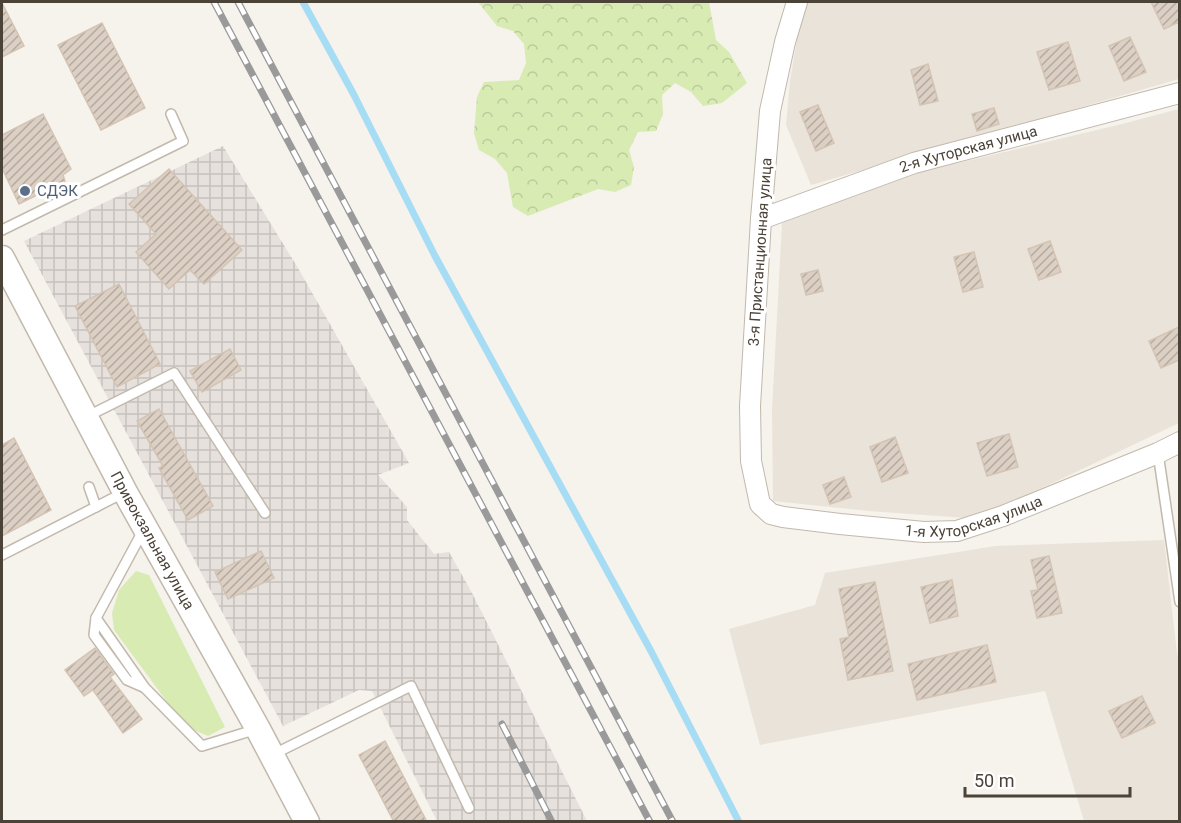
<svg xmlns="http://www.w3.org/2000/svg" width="1181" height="823" font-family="Roboto,sans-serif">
<defs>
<pattern id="industrial-grid" width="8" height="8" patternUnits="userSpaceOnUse" patternTransform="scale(1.5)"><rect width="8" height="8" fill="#e6e1dd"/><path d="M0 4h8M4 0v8" fill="none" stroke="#c7c2be"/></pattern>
<pattern id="forest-crowns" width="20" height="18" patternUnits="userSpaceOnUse" patternTransform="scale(1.5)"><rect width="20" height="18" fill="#d8ebb3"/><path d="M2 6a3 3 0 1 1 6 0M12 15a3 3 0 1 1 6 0" fill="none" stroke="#bbcb9b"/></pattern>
<pattern id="building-hatch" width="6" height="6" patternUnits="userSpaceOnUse" patternTransform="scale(1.5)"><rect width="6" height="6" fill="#dccfc3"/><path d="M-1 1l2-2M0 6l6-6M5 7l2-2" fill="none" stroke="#b4aa9f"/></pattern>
</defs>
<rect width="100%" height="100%" fill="#f6f2ec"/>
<g fill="#eae3d9">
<path d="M 806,2 L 1179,2 L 1179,79 L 811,185 L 786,125 L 790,81 L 797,39 Z"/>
<path d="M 1179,109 L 1179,423 L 1055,482 L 1000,506 L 966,518 L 869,511 L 773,501 L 772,410 L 782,223 L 908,175 L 1122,124 Z"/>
<path d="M 1164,540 L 1177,653 L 1179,663 L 1179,821 L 1084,821 L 1045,691 L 760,745 L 729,629 L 815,605 L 825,573 L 996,546 Z"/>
</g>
<path fill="url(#industrial-grid)" d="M 223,146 L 298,268 L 409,463 L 378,475 L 407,507 L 407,520 L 434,554 L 449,552 L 471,591 L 587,821 L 437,821 L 372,691 L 359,690 L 283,726 L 24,241 Z"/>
<path fill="#d8ebb3" d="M 136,571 L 149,575 L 225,727 L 208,736 L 194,730 L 176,714 L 114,630 L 112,613 L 119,590 Z"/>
<path fill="url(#forest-crowns)" d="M 478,2 L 709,2 L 716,40 L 729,52 L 747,83 L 722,103 L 703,106 L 691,92 L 675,83 L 662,95 L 663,114 L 656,131 L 638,132 L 629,150 L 634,167 L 631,185 L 615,192 L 598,189 L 528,216 L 513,207 L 507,173 L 495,159 L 479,150 L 474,133 L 477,97 L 484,82 L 519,80 L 526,63 L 524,44 L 513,31 L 497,26 Z"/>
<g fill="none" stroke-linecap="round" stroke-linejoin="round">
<path stroke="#a7ddf4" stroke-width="7" d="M 303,2 L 354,95 L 435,256 L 652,653 L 739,822"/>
</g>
<g fill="url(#building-hatch)" stroke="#d4c4b3" stroke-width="1.5">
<path d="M 1151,2 L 1179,2 L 1179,22 L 1164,29 Z"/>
<path d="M 2,3 L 24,46 L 2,57 Z"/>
<path d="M 102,23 L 145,108 L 101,130 L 58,45 Z"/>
<path d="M 1130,37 L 1146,72 L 1124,81 L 1109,46 Z"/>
<path d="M 1068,42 L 1080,81 L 1049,90 L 1037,52 Z"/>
<path d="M 928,64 L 938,101 L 920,105 L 911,70 Z"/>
<path d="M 818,105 L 834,143 L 816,151 L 800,112 Z"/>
<path d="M 994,108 L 999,124 L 977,131 L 972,114 Z"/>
<path d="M 43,114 L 71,169 L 63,175 L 65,181 L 19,204 L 2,168 L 2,135 Z"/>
<path d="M 169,169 L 242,250 L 204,284 L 190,270 L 169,289 L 136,252 L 156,234 L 129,204 Z"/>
<path d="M 1050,241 L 1061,272 L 1039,280 L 1028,249 Z"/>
<path d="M 974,252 L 983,287 L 963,292 L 954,257 Z"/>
<path d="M 818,270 L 823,291 L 806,295 L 801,274 Z"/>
<path d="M 119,284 L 160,364 L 117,387 L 75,306 Z"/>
<path d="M 1179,327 L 1179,360 L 1161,368 L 1149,341 Z"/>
<path d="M 230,349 L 241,370 L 202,392 L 190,371 Z"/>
<path d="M 159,409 L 213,506 L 188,520 L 159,468 L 163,466 L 137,421 Z"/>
<path d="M 1009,434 L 1018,467 L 987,476 L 977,443 Z"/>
<path d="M 895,437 L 908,473 L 882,482 L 870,447 Z"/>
<path d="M 14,438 L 51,510 L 2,536 L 2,445 Z"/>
<path d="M 844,477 L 851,497 L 830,504 L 823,485 Z"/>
<path d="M 261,551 L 274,578 L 228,599 L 215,572 Z"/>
<path d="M 1049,556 L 1062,613 L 1037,618 L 1031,591 L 1038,590 L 1031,560 Z"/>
<path d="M 952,580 L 958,616 L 930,623 L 921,587 Z"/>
<path d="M 875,582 L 893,671 L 848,680 L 840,639 L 849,637 L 839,589 Z"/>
<path d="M 987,645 L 996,682 L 917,700 L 908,664 Z"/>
<path d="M 95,648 L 114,674 L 110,677 L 142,719 L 123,733 L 93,690 L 84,696 L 65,670 Z"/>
<path d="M 1142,696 L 1155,723 L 1122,738 L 1109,711 Z"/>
<path d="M 385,741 L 427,822 L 394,822 L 359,755 Z"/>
</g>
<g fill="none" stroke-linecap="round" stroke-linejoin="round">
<g stroke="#c2b9ad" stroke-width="12">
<g id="service">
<path d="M 2,230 L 183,141 L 171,114"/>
<path d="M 86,417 L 174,373 L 265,513"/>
<path d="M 1158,453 L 1180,602"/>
<path d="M 89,487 L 96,507"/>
<path d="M 144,529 L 96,618 L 145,688 L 202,746 L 257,729"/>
<path d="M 2,555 L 125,492"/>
<path d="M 96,618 L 94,635 L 127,680 L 143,687"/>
<path d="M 272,755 L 411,686 L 469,808"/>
</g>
</g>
<g stroke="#c2b9ad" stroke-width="22">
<g id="minor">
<path id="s1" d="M 797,2 L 785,42 L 770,111 L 761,219 L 750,406 L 751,461 L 760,504 L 771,514 L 783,517 L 840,524 L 924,532 L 957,531 L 1003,516 L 1158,453 L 1180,442"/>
<path id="s2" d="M 761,219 L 914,163 L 1180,93"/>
</g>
</g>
<g stroke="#c2b9ad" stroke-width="27">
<g id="tertiary">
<path id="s3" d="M 2,258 L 125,492 L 258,729 L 307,822"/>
</g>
</g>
<use href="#service" stroke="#fff" stroke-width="9"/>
<use href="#minor" stroke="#fff" stroke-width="20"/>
<use href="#tertiary" stroke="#fff" stroke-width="24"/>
<g stroke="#9a9a9a" stroke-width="7">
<g id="rail">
<path d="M 214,2 L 650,822"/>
<path d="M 238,2 L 673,822"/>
<path d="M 502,724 L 552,822"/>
</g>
</g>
<use href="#rail" stroke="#fff" stroke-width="4.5" stroke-dasharray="14" stroke-linecap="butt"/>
</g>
<circle fill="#5c6f8a" stroke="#fff" stroke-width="2" cx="25" cy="191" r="6"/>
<g text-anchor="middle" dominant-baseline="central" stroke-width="6" stroke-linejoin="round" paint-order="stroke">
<g font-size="15" fill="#4b4238" stroke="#fff">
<text stroke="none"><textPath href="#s2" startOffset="219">2-я Хуторская улица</textPath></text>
<text transform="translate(760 252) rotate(-86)">3-я Пристанционная улица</text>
<text stroke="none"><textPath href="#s1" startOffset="728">1-я Хуторская улица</textPath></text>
<text stroke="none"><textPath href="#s3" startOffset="320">Привокзальная улица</textPath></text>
</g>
<g font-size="15" fill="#4e5e75" stroke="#fff" text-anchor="start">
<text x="37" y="191">СДЭК</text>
</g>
</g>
<rect width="1181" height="823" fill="none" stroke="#4b4238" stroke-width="6"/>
<path d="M965 787v9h165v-9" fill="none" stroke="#4b4238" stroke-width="3"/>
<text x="974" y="787" font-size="18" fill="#4b4238" stroke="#ffffff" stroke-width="4.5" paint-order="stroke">50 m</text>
</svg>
